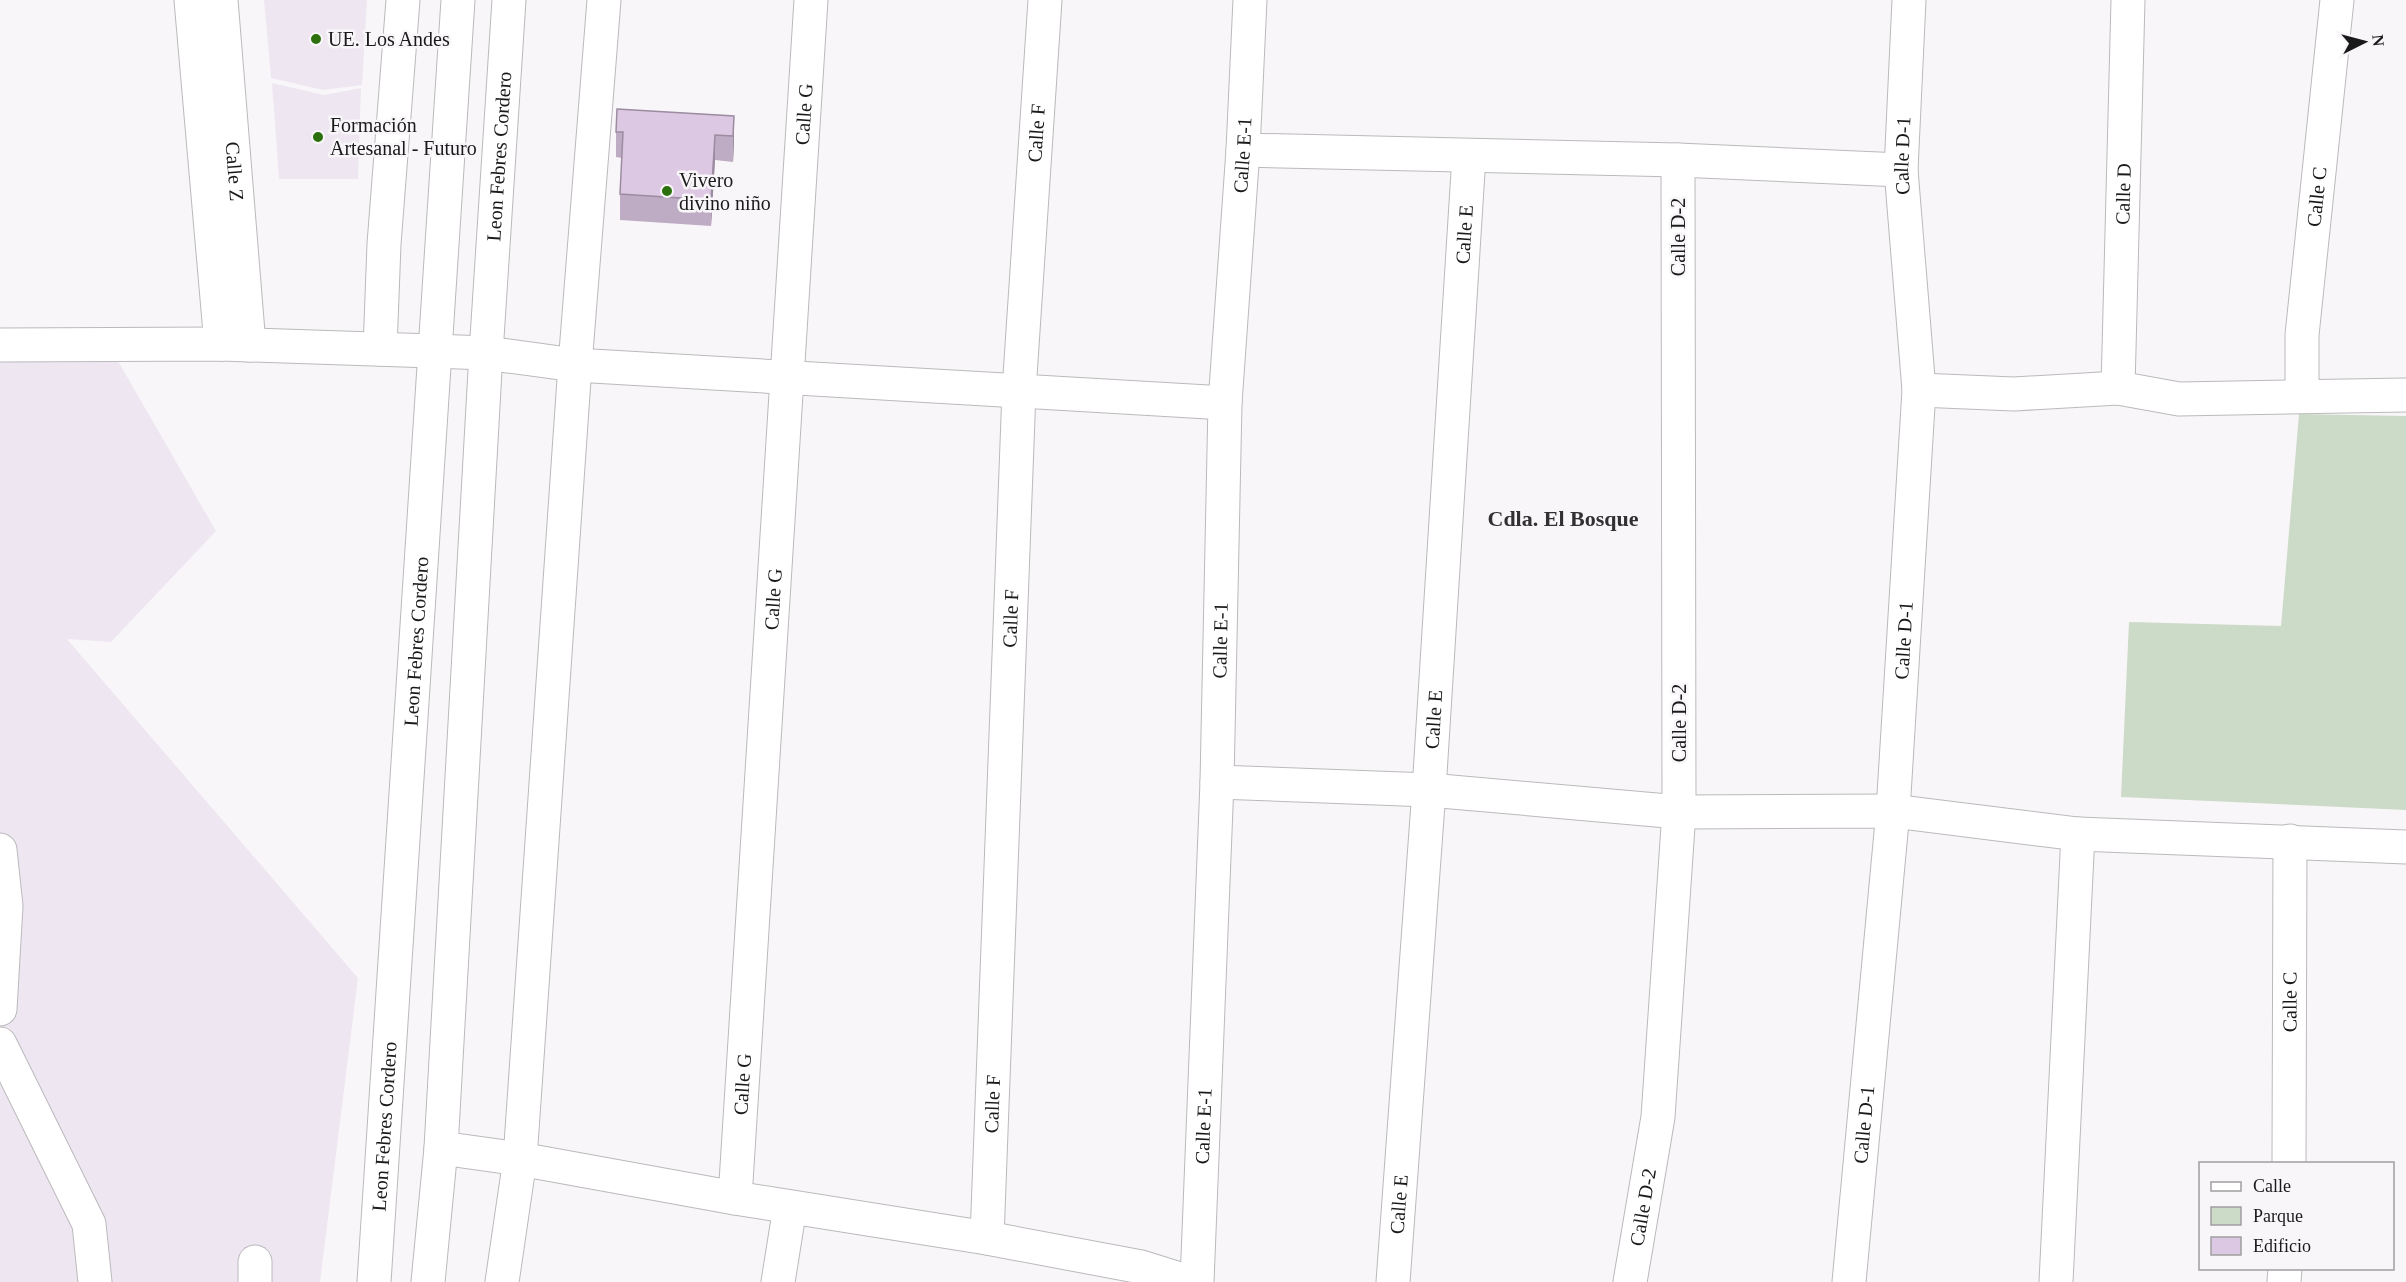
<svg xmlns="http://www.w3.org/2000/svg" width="2406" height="1282" font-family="Georgia,serif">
<rect width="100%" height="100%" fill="#f9f6f9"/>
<g fill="#eee7f1">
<path d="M 264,0 L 367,0 L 362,85 L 323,90 L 271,78 Z"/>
<path d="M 272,83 L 324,95 L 361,88 L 358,179 L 279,179 Z"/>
<path d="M 0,358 L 118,361 L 216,531 L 111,642 L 67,639 L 358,978 L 320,1282 L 0,1282 Z"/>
</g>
<path fill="#ccdac8" d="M 2299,414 L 2406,416 L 2406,810 L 2121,797 L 2129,622 L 2281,626 Z"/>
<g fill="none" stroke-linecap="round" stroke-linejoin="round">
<g stroke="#bbb9bc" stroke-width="35">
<g id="minor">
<path d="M 191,0 L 221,344"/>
<path id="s1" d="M 221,0 L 249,345"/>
<path d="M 1243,150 L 1678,160 L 1901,170"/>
<path d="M 0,345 L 221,344 L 433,351 L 486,353 L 575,365 L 1225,403"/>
<path d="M 380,349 L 384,244 L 403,0"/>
<path id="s2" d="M 2118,388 L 2128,0"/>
<path d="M 1919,390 L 2014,394 L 2118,388 L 2179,399 L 2406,395"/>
<path id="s3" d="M 2302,394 L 2302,335 L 2337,0"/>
<path d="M 1217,782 L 1429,790 L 1679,812 L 1893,811 L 2078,834 L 2406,847"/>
<path d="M 0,850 L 6,906 L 0,1009"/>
<path d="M 0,1044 L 89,1224 L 95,1282"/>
<path d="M 441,1148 L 520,1159 L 735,1198 L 987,1238 L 1141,1267 L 1189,1282"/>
<path id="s4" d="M 2289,1164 L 2290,841"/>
<path id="s5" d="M 735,1198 L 811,0"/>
<path id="s6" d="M 987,1238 L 1019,391 L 1045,0"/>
<path d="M 255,1262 L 255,1282"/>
<path id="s7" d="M 374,1282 L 458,0"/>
<path id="s8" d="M 428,1282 L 441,1148 L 486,353 L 509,0"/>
<path d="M 502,1282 L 520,1159 L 575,365 L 604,0"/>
<path d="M 778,1282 L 790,1207"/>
<path id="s9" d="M 1197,1282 L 1217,782 L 1225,403 L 1243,150 L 1250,0"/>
<path id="s10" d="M 1393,1282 L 1429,790 L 1469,156"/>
<path id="s11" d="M 1630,1282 L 1658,1117 L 1679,812 L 1678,160"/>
<path id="s12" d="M 1849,1282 L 1893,811 L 1919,390 L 1901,170 L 1909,0"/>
<path d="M 2056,1282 L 2078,834"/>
<path d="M 2284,1282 L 2285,1268"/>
</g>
</g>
<use href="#minor" stroke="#fff" stroke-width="33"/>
</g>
<path fill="#beacc4" d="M 734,116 L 734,142 L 733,162 L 715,160 L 711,226 L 620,220 L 620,194 L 622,158 L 616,157 L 616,132 Z"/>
<g fill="#9b8ca0">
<path d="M 734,116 L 734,142 L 733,162 L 733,136 Z"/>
<path d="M 715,135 L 715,160 L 711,226 L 711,200 Z"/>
</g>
<path fill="#ddc8e4" stroke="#9b8ca0" stroke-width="1.5" d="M 617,109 L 734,116 L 733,136 L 715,135 L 711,200 L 620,194 L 623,132 L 616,132 Z"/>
<g fill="#2b700d" stroke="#f9f6f9" stroke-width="2">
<circle cx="316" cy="39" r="6"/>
<circle cx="318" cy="137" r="6"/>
<circle cx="667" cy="191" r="6"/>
</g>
<g text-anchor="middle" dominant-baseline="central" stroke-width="5" stroke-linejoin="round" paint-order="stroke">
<g font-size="20" fill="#1b1a1b" stroke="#f9f6f9" text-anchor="start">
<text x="328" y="39">UE. Los Andes</text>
<text x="330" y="125">Formación<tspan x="330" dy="23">Artesanal - Futuro</tspan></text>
<text x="679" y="180">Vivero<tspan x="679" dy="23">divino niño</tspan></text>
</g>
<g font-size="20" fill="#1b1a1b" stroke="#f9f6f9">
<text stroke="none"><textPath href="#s5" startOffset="1086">Calle G</textPath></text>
<text stroke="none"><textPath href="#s6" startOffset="1106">Calle F</textPath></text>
<text stroke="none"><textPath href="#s9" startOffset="1128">Calle E-1</textPath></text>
<text stroke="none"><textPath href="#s8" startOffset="1128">Leon Febres Cordero</textPath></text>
<text stroke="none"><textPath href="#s12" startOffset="1130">Calle D-1</textPath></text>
<text stroke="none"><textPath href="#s1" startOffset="172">Calle Z</textPath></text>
<text stroke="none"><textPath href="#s2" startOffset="194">Calle D</textPath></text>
<text stroke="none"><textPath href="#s3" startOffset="198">Calle C</textPath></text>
<text stroke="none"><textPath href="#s10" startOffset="1050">Calle E</textPath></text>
<text transform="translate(1678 237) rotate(-90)">Calle D-2</text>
<text stroke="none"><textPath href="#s5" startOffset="600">Calle G</textPath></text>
<text stroke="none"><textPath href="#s6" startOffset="620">Calle F</textPath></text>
<text stroke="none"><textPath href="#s7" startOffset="642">Leon Febres Cordero</textPath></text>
<text stroke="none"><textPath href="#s9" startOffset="642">Calle E-1</textPath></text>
<text stroke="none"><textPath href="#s12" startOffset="644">Calle D-1</textPath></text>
<text stroke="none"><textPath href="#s10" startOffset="564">Calle E</textPath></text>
<text transform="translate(1679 723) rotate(-90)">Calle D-2</text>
<text stroke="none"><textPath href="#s4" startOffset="162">Calle C</textPath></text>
<text stroke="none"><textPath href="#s5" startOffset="114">Calle G</textPath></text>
<text stroke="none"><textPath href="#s6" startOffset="134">Calle F</textPath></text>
<text stroke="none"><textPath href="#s7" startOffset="156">Leon Febres Cordero</textPath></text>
<text stroke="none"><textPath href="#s9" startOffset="156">Calle E-1</textPath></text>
<text stroke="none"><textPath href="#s12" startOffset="158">Calle D-1</textPath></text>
<text stroke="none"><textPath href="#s10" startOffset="78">Calle E</textPath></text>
<text stroke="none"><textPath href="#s11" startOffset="76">Calle D-2</textPath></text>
</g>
<g font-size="22" font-weight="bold" fill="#323032" stroke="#f9f6f9">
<text x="1563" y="518">Cdla. El Bosque</text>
</g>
</g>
<rect x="2199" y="1162" width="195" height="108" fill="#f9f6f9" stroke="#a09ea0" stroke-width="1.5"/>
<rect x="2211" y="1182" width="30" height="9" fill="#ffffff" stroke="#a09ea0" stroke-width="1.5"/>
<text x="2253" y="1192" font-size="18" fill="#1b1a1b">Calle</text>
<rect x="2211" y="1207" width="30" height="18" fill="#ccdac8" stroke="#a09ea0" stroke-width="1.5"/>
<text x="2253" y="1222" font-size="18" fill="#1b1a1b">Parque</text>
<rect x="2211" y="1237" width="30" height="18" fill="#ddc8e4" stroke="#a09ea0" stroke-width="1.5"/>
<text x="2253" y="1252" font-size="18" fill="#1b1a1b">Edificio</text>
<g transform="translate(2364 42) rotate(84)" stroke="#f9f6f9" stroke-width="4.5" paint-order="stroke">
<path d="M0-4.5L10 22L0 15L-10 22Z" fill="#1b1a1b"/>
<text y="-9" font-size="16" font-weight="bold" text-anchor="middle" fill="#1b1a1b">N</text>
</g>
</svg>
